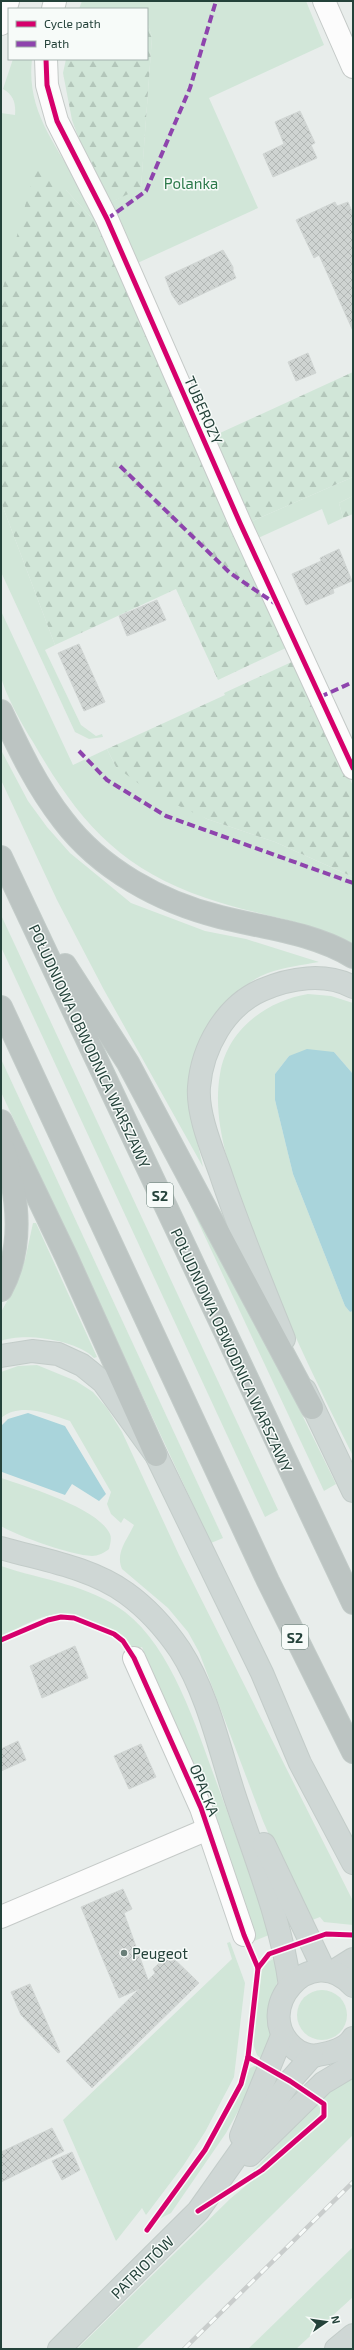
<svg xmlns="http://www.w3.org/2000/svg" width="354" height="2350" font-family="'Exo 2',sans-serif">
<defs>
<pattern id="forest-firs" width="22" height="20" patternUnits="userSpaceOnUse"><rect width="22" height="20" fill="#d1e6d8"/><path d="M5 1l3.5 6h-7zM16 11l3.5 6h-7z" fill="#b3c6ba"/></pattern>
<pattern id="building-cross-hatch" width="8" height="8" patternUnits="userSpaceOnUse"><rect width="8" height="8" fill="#cfd4d2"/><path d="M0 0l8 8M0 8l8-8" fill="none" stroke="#b2b7b5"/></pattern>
</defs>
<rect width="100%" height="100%" fill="#e8edeb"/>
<g fill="#d1e6d8">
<path d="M 82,1 L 306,1 L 324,45 L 209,98 L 258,208 L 131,266 L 105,205 L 141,187 L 152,37 L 147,22 L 147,9 L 79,9 Z"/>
<path d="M 13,59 L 32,59 C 26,111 56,145 80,187 C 87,200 94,214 101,228 L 66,190 L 1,295 L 1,113 L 15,115 C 16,104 14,95 3,89 Z"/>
<path d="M 353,477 L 353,496 L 339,503 L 343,518 L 328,525 L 322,509 L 256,539 L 248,523 Z"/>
<path d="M 1,502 L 55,645 L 45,650 L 81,725 L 96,736 L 102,734 L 103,737 L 89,739 L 75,732 L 1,572 Z"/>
<path d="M 1,611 L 73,765 L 107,749 L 116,767 L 207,819 L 275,842 L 353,877 L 353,944 C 307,920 254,915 206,898 C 118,868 78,820 33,742 C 23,726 6,696 1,677 C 0,664 1,626 1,611 Z"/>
<path d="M 1,750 L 28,801 L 47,827 L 70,853 L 131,903 L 205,931 L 246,939 L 319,962 C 302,965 284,967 268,973 C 232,987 201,1025 192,1062 C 184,1096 196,1135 203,1167 L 104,990 L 57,900 L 1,780 Z"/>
<path d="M 1,915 L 278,1510 L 265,1517 L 1,947 Z"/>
<path d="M 308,994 L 331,996 L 353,1003 L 353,1074 L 334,1052 L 289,1056 L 275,1074 L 275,1100 L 293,1174 L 345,1306 L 350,1312 L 353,1311 L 353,1456 C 313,1376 274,1295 244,1210 C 229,1167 212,1120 220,1074 C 227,1030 266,1001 308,994 Z"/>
<path d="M 1,1059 L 223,1538 L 211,1543 L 1,1092 Z"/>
<path d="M 171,1164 L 256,1321 L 336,1484 L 324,1491 Z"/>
<path d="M 33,1223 L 36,1223 L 97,1357 L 94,1358 C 77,1340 24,1332 1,1341 L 1,1312 L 16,1285 L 25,1260 Z"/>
<path d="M 37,1365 L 76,1381 L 93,1392 L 107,1408 L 122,1432 L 179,1555 L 353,1901 L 353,1925 L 324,1922 L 320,1917 L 307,1922 L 263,1821 L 199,1652 L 188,1632 L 168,1608 L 122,1569 C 115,1553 127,1540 134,1525 L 124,1518 L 121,1523 L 111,1514 L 107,1504 L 111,1492 L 70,1421 C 48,1414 21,1402 1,1418 L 1,1372 L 18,1366 Z"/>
<path d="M 1,1478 C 28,1487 98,1508 110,1534 C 112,1539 110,1544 109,1549 C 104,1553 98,1556 92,1556 C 71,1555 20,1537 1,1526 Z"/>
<path d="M 1,1566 C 42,1580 90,1585 125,1612 C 172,1648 196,1727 216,1781 C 235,1832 253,1883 269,1935 L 254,1941 L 249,1939 L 203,1790 L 142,1647 L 134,1650 C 122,1634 117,1631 98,1624 C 87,1620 77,1615 65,1614 C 45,1612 20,1628 1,1636 Z"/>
<path d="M 230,1942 L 245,1983 L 234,2077 L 205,2132 L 183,2166 L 146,2215 L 142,2208 L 116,2241 L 63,2120 L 232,1959 L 227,1943 Z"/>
<path d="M 278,1957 L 280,1975 L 272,1997 L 271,2046 L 265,2062 L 257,2055 L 253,2044 L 261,1971 L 267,1962 Z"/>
<circle cx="322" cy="2015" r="25"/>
<path d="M 258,2064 L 263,2066 L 226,2133 L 171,2213 L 159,2219 L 207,2151 L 242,2089 L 250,2068 Z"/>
<path d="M 353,2075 L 353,2135 L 136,2349 L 77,2349 L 231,2198 L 324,2122 L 328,2110 L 322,2098 Z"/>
<path d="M 317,2103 L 321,2110 L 317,2119 L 249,2175 Z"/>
<path d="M 353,2247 L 353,2297 L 296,2349 L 248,2349 Z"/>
</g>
<g fill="url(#forest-firs)">
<path d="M 147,22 L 152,37 L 141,188 L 105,205 L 92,175 L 72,120 L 63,73 L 66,59 L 147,59 Z"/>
<path d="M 36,165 L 66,190 L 101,228 L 290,646 L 218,680 L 176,589 L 55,645 L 1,502 L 1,295 Z"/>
<path d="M 353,372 L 353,477 L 248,523 L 209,438 Z"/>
<path d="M 353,496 L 353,514 L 343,518 L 339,503 Z"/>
<path d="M 296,660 L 353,786 L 353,877 L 275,842 L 207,819 L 153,794 L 116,767 L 107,749 L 225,695 L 224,693 Z"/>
</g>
<g fill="#a9d4db">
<path d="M 307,1049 L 334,1052 L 353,1074 L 353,1311 L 350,1312 L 345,1306 L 293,1174 L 275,1100 L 275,1074 L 289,1056 Z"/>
<path d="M 28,1413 L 65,1426 L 106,1494 L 99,1501 L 72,1484 L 65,1495 L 2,1472 L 1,1426 L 8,1419 Z"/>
</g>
<g fill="url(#building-cross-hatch)" stroke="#d1d6d4">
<path d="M 300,111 L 315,143 L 311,145 L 317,158 L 273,177 L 263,154 L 284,144 L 275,122 Z"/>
<path d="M 335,202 L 337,206 L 348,202 L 353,214 L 353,331 L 319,255 L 314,258 L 296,220 Z"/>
<path d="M 223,250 L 233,267 L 233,271 L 236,278 L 179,305 L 172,295 L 165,277 Z"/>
<path d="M 308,353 L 316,373 L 296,381 L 288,362 Z"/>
<path d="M 339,549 L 352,581 L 333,589 L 334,593 L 306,605 L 292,574 L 321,561 L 320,558 Z"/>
<path d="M 157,600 L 166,620 L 127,636 L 119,616 Z"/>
<path d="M 79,644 L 105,702 L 84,711 L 58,653 Z"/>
<path d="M 75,1646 L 88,1678 L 42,1698 L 30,1666 Z"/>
<path d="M 18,1741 L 26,1760 L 1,1771 L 1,1749 Z"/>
<path d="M 141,1744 L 156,1777 L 129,1789 L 114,1756 Z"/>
<path d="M 123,1889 L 132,1909 L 124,1913 L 148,1980 L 155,1973 L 153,1969 L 169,1954 L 199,1983 L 92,2088 L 66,2061 L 139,1989 L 119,1998 L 81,1907 Z"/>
<path d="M 30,1984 L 60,2052 L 58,2053 L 21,2015 L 11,1992 Z"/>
<path d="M 52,2128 L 64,2151 L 1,2182 L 1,2152 Z"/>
<path d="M 72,2152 L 80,2170 L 62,2180 L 52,2161 Z"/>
</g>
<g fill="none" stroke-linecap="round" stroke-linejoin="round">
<g stroke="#c5cac8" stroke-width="24">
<g id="minor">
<path d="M 324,1 L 353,67"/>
<path d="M 53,9 L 55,1"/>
<path d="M 1,24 L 8,1"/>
<path d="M 46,59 L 47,85 L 57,121 L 107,219 L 240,523 L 353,768"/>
<path d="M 134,1658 L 201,1808 L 244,1935"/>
<path d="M 1,1917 L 208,1829"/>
</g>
</g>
<g stroke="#c3ccc9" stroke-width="24">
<g id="major">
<path d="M 284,1339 C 262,1284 239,1229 220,1172 C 211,1147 197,1113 199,1087 C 202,1048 225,1006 262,990 C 290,978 325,972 353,987"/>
<path d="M 1,1356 L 32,1351 L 58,1354 L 82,1365 L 103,1382 L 156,1455 L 262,1673 L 300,1763 L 353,1863"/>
<path d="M 305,1390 L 353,1491"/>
<path d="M 1,1548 C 42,1560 90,1567 126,1593 C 147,1608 165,1628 180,1650 C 207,1692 219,1747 234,1794 C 254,1855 282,1923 290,1986"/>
<path d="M 264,1844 L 324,1970"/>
<path d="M 334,1971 L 353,1959"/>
<path d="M 353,1986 C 310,1939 251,2011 293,2047 C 299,2053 310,2057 318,2055 C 331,2053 346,2049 353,2038"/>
<path d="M 241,2136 L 282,2036"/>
<path d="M 250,2155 L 323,2083 L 353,2065"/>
<path d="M 59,2349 L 198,2211 L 290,2081 L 312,2056"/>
<path d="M 336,2349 L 353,2335"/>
</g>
</g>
<g stroke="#c3ccc9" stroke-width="24">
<g id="highway">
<path d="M 1,711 C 19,749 37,787 63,820 C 100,869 160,902 220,917 C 264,928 314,933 353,957"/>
<path d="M 1,857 L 353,1603"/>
<path d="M 65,965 L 128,1063 L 312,1408"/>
<path d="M 1,1007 L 268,1581 L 353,1752"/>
<path d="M 1,1121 L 66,1256 L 156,1455"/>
<path d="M 1,1290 C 25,1246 18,1195 4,1150"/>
</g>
</g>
<use href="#minor" stroke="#fcfcfc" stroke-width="22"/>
<use href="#major" stroke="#cfd7d5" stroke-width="22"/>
<use href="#highway" stroke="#bcc4c2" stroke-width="22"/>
<g stroke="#c9cdcc" stroke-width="4.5">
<path id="rail" d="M 184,2349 L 353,2182"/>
</g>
<use href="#rail" stroke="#f7fbf9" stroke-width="3" stroke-dasharray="9" stroke-linecap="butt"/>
<g stroke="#8e44ad" stroke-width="4" stroke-dasharray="8 4" stroke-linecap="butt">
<path d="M 107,219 L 146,191 L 190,88 L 216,1"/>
<path d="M 120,466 L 230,573 L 276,604"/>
<path d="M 320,697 L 353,682"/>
<path d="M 79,751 L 107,780 L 166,816 L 353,883"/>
</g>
<g stroke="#f7fbf9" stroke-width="8">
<g id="cycleway">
<path d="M 46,59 L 47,85 L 57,121 L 107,219 L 240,523 L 353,768"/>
<path d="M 1,1640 L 48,1620 L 61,1617 L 74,1618 L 114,1634 L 123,1641 L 134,1658 L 201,1808 L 244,1935 L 258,1968 L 248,2057 L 241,2084 L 205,2150 L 147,2230"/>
<path d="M 258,1968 L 269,1954 L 326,1934 L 353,1935"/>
<path d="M 198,2211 L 262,2170 L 324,2116 L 324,2104 L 290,2081 L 248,2057"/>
</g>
</g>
<use href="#cycleway" stroke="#d6006c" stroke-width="5"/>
</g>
<circle fill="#697e78" stroke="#f7fbf9" stroke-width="1.5" cx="124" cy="1953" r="4"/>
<g text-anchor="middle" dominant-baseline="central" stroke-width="3" stroke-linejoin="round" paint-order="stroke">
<g fill="#f7fbf9" stroke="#637a73" stroke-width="1">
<rect x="147" y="1183" width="26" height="24" rx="3"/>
<rect x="282" y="1625" width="26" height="24" rx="3"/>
</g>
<g font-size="14" font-weight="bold" fill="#24423a">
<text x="160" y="1195">S2</text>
<text x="295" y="1637">S2</text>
</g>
<g font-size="15" fill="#2d7a4b" stroke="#f7fbf9">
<text x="191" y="183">Polanka</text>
</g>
<g font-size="15" fill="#24423a" stroke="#f7fbf9">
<text transform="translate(204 410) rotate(66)">TUBEROZY</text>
<text transform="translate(90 1046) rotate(65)">POŁUDNIOWA OBWODNICA WARSZAWY</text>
<text transform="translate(232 1350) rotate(65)">POŁUDNIOWA OBWODNICA WARSZAWY</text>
<text transform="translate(205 1790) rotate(68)">OPACKA</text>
<text transform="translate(142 2267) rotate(-45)">PATRIOTÓW</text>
</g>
<g font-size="15" fill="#24423a" stroke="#f7fbf9" text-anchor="start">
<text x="132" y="1953">Peugeot</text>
</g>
</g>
<rect width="354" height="2350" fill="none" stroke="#24423a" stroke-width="4"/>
<rect x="8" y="8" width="140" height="52" fill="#f7fbf9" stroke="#a3b1ad"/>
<rect x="16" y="21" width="20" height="6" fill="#d6006c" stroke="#a3b1ad"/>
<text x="44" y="28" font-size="12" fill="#24423a">Cycle path</text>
<rect x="16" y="41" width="20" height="6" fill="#8e44ad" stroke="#a3b1ad"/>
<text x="44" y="48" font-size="12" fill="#24423a">Path</text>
<g transform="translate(326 2322) rotate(77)" stroke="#f7fbf9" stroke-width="3" paint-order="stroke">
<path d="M0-3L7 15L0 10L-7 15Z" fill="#24423a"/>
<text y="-6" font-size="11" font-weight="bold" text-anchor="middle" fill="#24423a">N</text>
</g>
</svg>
